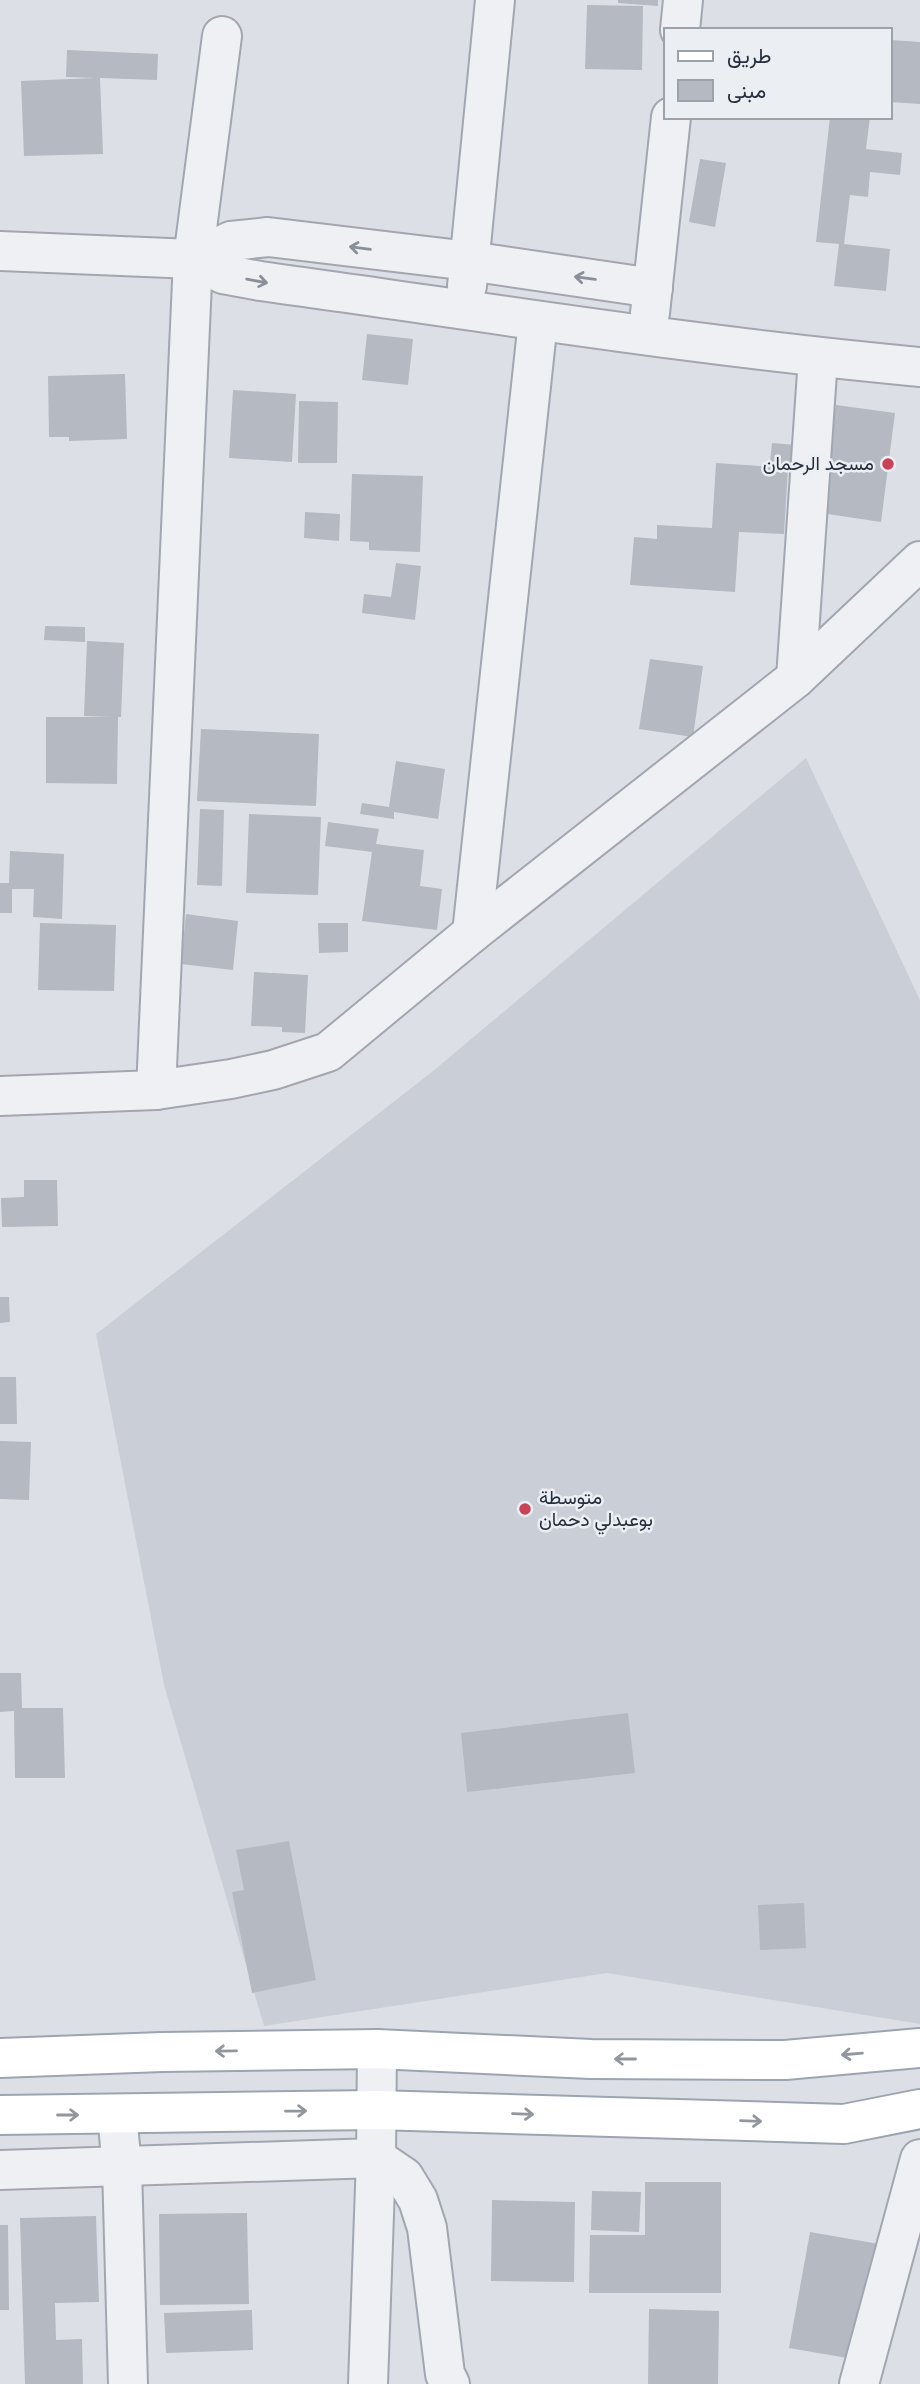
<svg xmlns="http://www.w3.org/2000/svg" width="920" height="2384" font-family="'Nunito Sans',Vazirmatn,sans-serif">
<rect width="100%" height="100%" fill="#dce0e6"/>
<path fill="#cacfd7" d="M 806,758 L 920,1000 L 920,2024 L 607,1973 L 264,2026 L 164,1685 L 96,1334 L 433,1071 Z"/>
<g fill="#b4b9c2">
<path d="M 618,0 L 658,0 L 658,6 L 618,3 Z"/>
<path d="M 587,5 L 643,6 L 642,70 L 585,69 Z"/>
<path d="M 891,40 L 920,42 L 920,104 L 890,102 Z"/>
<path d="M 67,50 L 158,54 L 157,80 L 100,78 L 103,154 L 24,156 L 21,81 L 95,78 L 66,77 Z"/>
<path d="M 830,117 L 870,117 L 866,149 L 902,153 L 900,175 L 870,172 L 868,197 L 850,195 L 844,244 L 890,249 L 886,291 L 834,286 L 839,244 L 816,242 Z"/>
<path d="M 700,159 L 726,163 L 715,227 L 689,222 Z"/>
<path d="M 367,334 L 413,339 L 408,385 L 362,380 Z"/>
<path d="M 125,374 L 127,439 L 69,441 L 69,437 L 49,437 L 48,376 Z"/>
<path d="M 233,390 L 296,394 L 292,462 L 229,458 Z"/>
<path d="M 299,401 L 338,402 L 337,463 L 298,463 Z"/>
<path d="M 836,405 L 895,413 L 881,522 L 821,513 Z"/>
<path d="M 772,443 L 796,445 L 794,465 L 770,463 Z"/>
<path d="M 716,463 L 788,468 L 784,534 L 739,532 L 735,592 L 630,585 L 634,537 L 657,539 L 657,525 L 712,528 Z"/>
<path d="M 352,474 L 423,476 L 420,552 L 369,550 L 369,542 L 350,541 Z"/>
<path d="M 305,512 L 340,514 L 339,541 L 304,538 Z"/>
<path d="M 396,563 L 421,566 L 415,620 L 362,613 L 364,594 L 391,597 Z"/>
<path d="M 45,626 L 85,627 L 85,642 L 44,640 Z"/>
<path d="M 87,641 L 124,643 L 121,717 L 118,717 L 117,784 L 46,783 L 46,717 L 110,717 L 84,716 Z"/>
<path d="M 650,659 L 703,666 L 693,737 L 639,729 Z"/>
<path d="M 201,729 L 319,734 L 316,806 L 197,801 Z"/>
<path d="M 396,761 L 445,769 L 438,819 L 394,812 L 394,819 L 360,814 L 362,803 L 389,807 Z"/>
<path d="M 200,809 L 224,810 L 222,886 L 197,885 Z"/>
<path d="M 249,814 L 321,817 L 318,895 L 246,893 Z"/>
<path d="M 328,822 L 379,829 L 376,844 L 424,850 L 420,886 L 442,889 L 437,930 L 362,921 L 372,852 L 325,846 Z"/>
<path d="M 10,851 L 64,854 L 62,919 L 33,917 L 34,889 L 12,889 L 12,913 L 0,913 L 0,883 L 9,883 Z"/>
<path d="M 186,914 L 238,921 L 233,970 L 181,964 Z"/>
<path d="M 40,923 L 116,925 L 114,991 L 38,990 Z"/>
<path d="M 318,923 L 348,923 L 348,952 L 319,953 Z"/>
<path d="M 254,972 L 308,975 L 305,1033 L 282,1032 L 282,1027 L 251,1026 Z"/>
<path d="M 24,1180 L 57,1180 L 58,1226 L 2,1227 L 1,1198 L 24,1197 Z"/>
<path d="M 0,1297 L 9,1297 L 10,1322 L 0,1323 Z"/>
<path d="M 0,1377 L 16,1377 L 17,1424 L 0,1424 Z"/>
<path d="M 0,1441 L 31,1442 L 29,1500 L 0,1499 Z"/>
<path d="M 0,1673 L 21,1673 L 22,1708 L 63,1708 L 65,1778 L 15,1778 L 14,1711 L 0,1712 Z"/>
<path d="M 628,1713 L 635,1773 L 467,1792 L 461,1733 Z"/>
<path d="M 289,1841 L 316,1980 L 252,1993 L 232,1892 L 244,1890 L 236,1850 Z"/>
<path d="M 804,1903 L 806,1948 L 760,1950 L 758,1905 Z"/>
<path d="M 645,2182 L 721,2182 L 721,2293 L 589,2293 L 590,2235 L 645,2235 Z"/>
<path d="M 592,2191 L 641,2192 L 639,2232 L 591,2230 Z"/>
<path d="M 492,2200 L 575,2202 L 574,2282 L 491,2281 Z"/>
<path d="M 247,2213 L 249,2304 L 160,2305 L 159,2214 Z"/>
<path d="M 96,2216 L 99,2302 L 55,2303 L 56,2340 L 82,2339 L 83,2384 L 25,2384 L 20,2218 Z"/>
<path d="M 0,2225 L 8,2225 L 9,2310 L 0,2310 Z"/>
<path d="M 810,2232 L 879,2244 L 859,2360 L 789,2348 Z"/>
<path d="M 649,2309 L 719,2311 L 718,2384 L 648,2384 Z"/>
<path d="M 252,2310 L 253,2350 L 166,2353 L 164,2313 Z"/>
</g>
<g fill="none" stroke-linecap="round" stroke-linejoin="round">
<g stroke="#a2a7af" stroke-width="42">
<g id="minor">
<path d="M 680,30 L 683,0"/>
<path d="M 0,251 L 193,259 L 156,1090 L 0,1096"/>
<path d="M 193,259 L 223,274 L 260,281 C 480,311 699,347 920,367"/>
<path d="M 193,259 L 231,241 L 268,237 L 469,261 L 653,288"/>
<path d="M 193,259 L 222,36"/>
<path d="M 467,286 L 495,0"/>
<path d="M 650,313 L 671,117"/>
<path d="M 796,678 L 818,358"/>
<path d="M 472,933 L 796,678 L 920,561"/>
<path d="M 156,1090 L 231,1079 L 273,1070 L 328,1052 L 472,933 L 538,321"/>
<path d="M 117,2114 L 122,2167 L 128,2384"/>
<path d="M 0,2170 L 376,2158 L 404,2177 L 418,2200 L 427,2228 L 445,2374 L 450,2384"/>
<path d="M 368,2384 L 376,2158 L 377,2049"/>
<path d="M 859,2384 L 920,2159"/>
</g>
</g>
<g stroke="#9ca4b1" stroke-width="42">
<g id="primary">
<path d="M 0,2058 L 162,2052 L 377,2049 L 591,2059 L 785,2060 L 920,2048"/>
<path d="M 0,2115 L 376,2110 L 844,2124 L 920,2109"/>
</g>
</g>
<use href="#minor" stroke="#eef0f4" stroke-width="38"/>
<use href="#primary" stroke="#fff" stroke-width="38"/>
</g>
<defs><path id="oneway-shaft" d="M-6 0H5M1.5-3L5.5 0L1.5 3" fill="none" stroke-width="1.6" stroke-linecap="round" stroke-linejoin="round" transform="scale(1.75)"/></defs>
<g stroke="#8a8f98">
<use href="#oneway-shaft" transform="translate(360 248) rotate(-173)"/>
<use href="#oneway-shaft" transform="translate(585 278) rotate(-172)"/>
<use href="#oneway-shaft" transform="translate(257 281) rotate(10)"/>
</g>
<g stroke="#92969d">
<use href="#oneway-shaft" transform="translate(226 2051) rotate(179)"/>
<use href="#oneway-shaft" transform="translate(852 2054) rotate(175)"/>
<use href="#oneway-shaft" transform="translate(625 2059) rotate(-180)"/>
<use href="#oneway-shaft" transform="translate(296 2111) rotate(-1)"/>
<use href="#oneway-shaft" transform="translate(523 2114) rotate(2)"/>
<use href="#oneway-shaft" transform="translate(68 2115)"/>
<use href="#oneway-shaft" transform="translate(751 2121) rotate(2)"/>
</g>
<g fill="#c94356" stroke="#ebeff4" stroke-width="2.5">
<circle cx="888" cy="464" r="7"/>
<circle cx="525" cy="1509" r="7"/>
</g>
<g text-anchor="middle" dominant-baseline="central" stroke-width="5" stroke-linejoin="round" paint-order="stroke">
<g font-size="19" fill="#262e3b" stroke="#ebeff4" text-anchor="end">
<text x="874" y="464">مسجد الرحمان</text>
<text x="539" y="1498" text-anchor="start">متوسطة<tspan x="539" dy="22">بوعبدلي دحمان</tspan></text>
</g>
</g>
<rect x="664" y="28" width="228" height="91" fill="#ebeff4" stroke="#9ca2aa" stroke-width="2"/>
<rect x="678" y="51" width="35" height="10" fill="#ffffff" stroke="#9ca2aa" stroke-width="2"/>
<text x="727" y="63" font-size="21" fill="#262e3b">طريق</text>
<rect x="678" y="80" width="35" height="21" fill="#b4b9c2" stroke="#9ca2aa" stroke-width="2"/>
<text x="727" y="98" font-size="21" fill="#262e3b">مبنى</text>
</svg>
